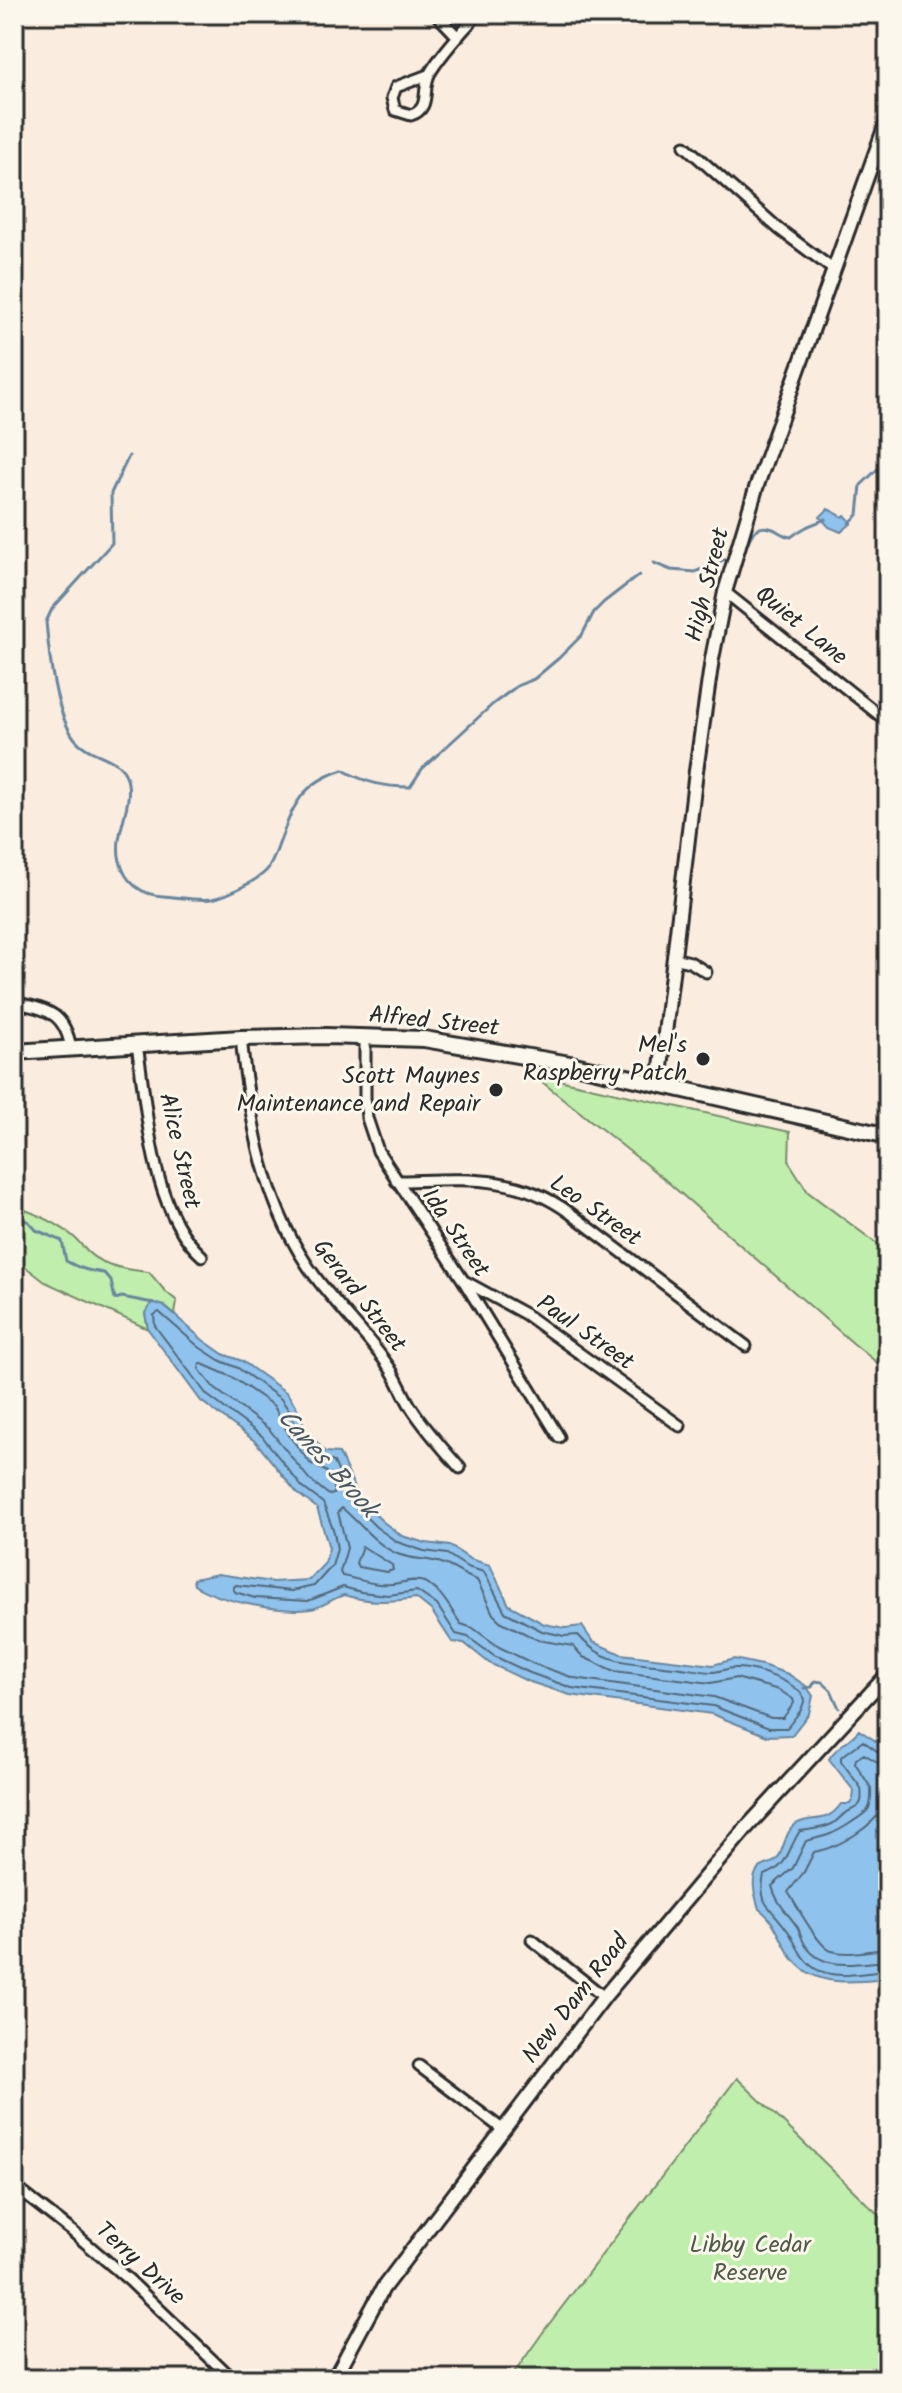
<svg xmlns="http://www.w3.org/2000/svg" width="902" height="2393" font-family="Kalam,sans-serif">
<rect width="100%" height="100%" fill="#faecde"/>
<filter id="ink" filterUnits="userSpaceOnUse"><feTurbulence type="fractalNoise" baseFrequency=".0125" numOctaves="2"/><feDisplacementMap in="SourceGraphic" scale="16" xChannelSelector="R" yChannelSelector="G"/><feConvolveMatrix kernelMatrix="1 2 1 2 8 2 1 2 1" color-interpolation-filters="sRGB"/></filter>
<g filter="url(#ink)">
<g fill="#c0eeac" stroke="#768c6c" stroke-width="2">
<path d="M 532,1074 L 790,1132 L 789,1162 L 808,1192 L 888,1252 L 888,1364 L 880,1365 L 854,1344 L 663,1178 Z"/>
<path d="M 14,1206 C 35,1213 60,1224 76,1239 C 84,1247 88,1255 99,1260 C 114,1268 132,1270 149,1272 L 165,1291 L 177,1301 L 175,1315 L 164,1306 L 145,1313 L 148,1329 L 45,1282 L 14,1258 Z"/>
<path d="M 737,2078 L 888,2224 L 888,2379 L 510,2379 L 546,2328 Z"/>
</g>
<g fill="#8fc2ec" stroke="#67869f" stroke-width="2">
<path d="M 828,509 L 843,517 L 845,515 L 852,523 L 841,532 L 829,527 L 820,517 Z"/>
<path d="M 152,1302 L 164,1306 L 203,1340 L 223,1354 L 242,1361 L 287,1393 L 297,1408 L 305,1428 L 325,1452 L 339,1453 L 360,1499 L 382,1521 L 402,1536 L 426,1543 L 450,1546 L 470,1559 L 490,1565 L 509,1605 L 544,1624 L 565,1628 L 582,1626 L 593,1642 L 621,1654 L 713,1665 L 734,1659 L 762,1665 L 788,1674 L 806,1686 L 813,1696 L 809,1713 L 792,1735 L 767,1736 L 712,1714 L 570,1695 L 527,1681 L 489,1663 L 464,1643 L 452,1642 L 431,1610 L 416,1598 C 390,1602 369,1603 344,1595 C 333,1598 321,1608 310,1609 C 281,1613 218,1601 194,1585 L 193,1579 L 218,1574 L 272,1582 L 309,1580 L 325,1563 L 329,1548 L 317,1508 L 297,1493 L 256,1442 L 201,1401 L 148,1329 L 145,1313 Z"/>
<path d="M 859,1730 L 888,1749 L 888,1979 C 853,1982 812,1989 790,1955 C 780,1939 775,1920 759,1909 C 756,1898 750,1882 757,1871 C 762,1863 772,1866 778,1858 C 784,1848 786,1830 796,1824 C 814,1814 825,1826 841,1804 L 850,1804 L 853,1799 L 854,1791 L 829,1759 C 835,1747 850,1741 859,1730 Z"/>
</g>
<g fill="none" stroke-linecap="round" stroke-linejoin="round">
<g stroke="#536778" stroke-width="2">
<path d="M 159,1312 L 199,1347 L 219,1360 L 238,1368 L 281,1399 L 290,1412 L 298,1432 L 318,1457 L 334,1462 L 353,1504 L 376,1527 L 397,1542 L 424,1551 L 447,1554 L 467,1567 L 484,1572 L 505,1612 L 542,1631 L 564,1636 L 578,1635 C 605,1667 635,1662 673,1667 C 686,1668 698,1671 710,1672 C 718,1673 726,1668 734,1668 C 753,1667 796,1681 805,1699 L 801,1710 L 787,1728 L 769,1728 L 713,1706 L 572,1688 L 530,1673 L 494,1656 L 468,1637 L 456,1634 L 437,1605 L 417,1591 L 388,1595 L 361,1592 L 343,1587 L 308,1601 L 255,1598 L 235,1592 L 233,1588 L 236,1585 L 291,1591 L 314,1586 L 332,1566 L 337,1549 L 334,1532 L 323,1503 L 302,1487 L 262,1436 L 207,1395 L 155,1326 L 154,1315 Z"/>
<path d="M 200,1363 L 232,1377 L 274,1406 L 290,1437 L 310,1463 L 327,1472 L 335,1490 L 334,1494 L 329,1495 L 309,1479 L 269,1429 L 214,1388 L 199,1369 Z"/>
<path d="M 342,1508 C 359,1522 374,1543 395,1553 C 410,1560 428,1558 444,1564 C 455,1568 464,1576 477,1580 L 493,1614 L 500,1621 L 538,1640 L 573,1646 L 583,1657 L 614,1671 L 711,1683 L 736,1678 L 779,1690 L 793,1699 L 794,1703 L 783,1718 L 771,1718 L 714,1697 L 574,1678 L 534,1664 L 499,1647 L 473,1628 L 461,1624 C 450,1609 442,1590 424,1582 C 414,1578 402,1583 392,1584 C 375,1586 359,1579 342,1576 L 340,1572 L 347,1548 L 338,1512 Z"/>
<path d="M 362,1546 L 392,1565 L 393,1570 L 387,1572 L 358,1567 L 356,1563 Z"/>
<path d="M 888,1754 L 881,1754 L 863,1741 L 841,1757 L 841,1761 L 861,1788 C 863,1804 861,1806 847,1812 C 841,1815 838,1821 832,1824 C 822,1829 811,1829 800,1831 C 787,1850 789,1867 764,1875 C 762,1883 761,1897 767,1905 C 774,1914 783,1923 790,1934 C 799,1950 805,1968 826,1973 C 845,1978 869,1972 888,1971"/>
<path d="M 888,1765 L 879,1763 L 864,1754 L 856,1759 L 855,1763 L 871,1788 C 872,1814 867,1811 849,1824 C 832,1835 826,1836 806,1841 L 793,1868 L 772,1886 C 776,1903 789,1914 798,1928 C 801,1934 802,1941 806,1946 C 824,1973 860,1962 888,1961"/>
<path d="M 888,1777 L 882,1779 C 887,1809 880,1818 856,1834 C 842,1843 832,1848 814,1852 L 804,1872 L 788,1892 C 796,1904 819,1948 832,1951 C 849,1956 870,1950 888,1949"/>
</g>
<g stroke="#67869f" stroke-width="3">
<path d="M 129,456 L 111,493 L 112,543 L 52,609 L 46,622 C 49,654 55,714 75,739 C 91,759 124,755 128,783 C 132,809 113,835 120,861 C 125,883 142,895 163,896 C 178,897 197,901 212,899 C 226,896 255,882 266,871 C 272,865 276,852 279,844 C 293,806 301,783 343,770 C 366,783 384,787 410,787 L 422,769 L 493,704 L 517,686 L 534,679 L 559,658 L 582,635 L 594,612 L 604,602 L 639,575"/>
<path d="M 849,523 L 858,515 L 861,485 L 888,459"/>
<path d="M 741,562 C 747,547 750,520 773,529 C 780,532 783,536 791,537 C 804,527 811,525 826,519"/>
<path d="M 654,563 L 671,570 L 695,572 L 725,559"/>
<path d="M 14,1220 L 28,1221 L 36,1230 L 62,1241 L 66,1261 C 80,1269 89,1271 104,1273 L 111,1281 L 115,1299 L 122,1297 L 153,1303"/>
<path d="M 804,1688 L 812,1687 L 815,1681 L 822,1682 L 831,1690 L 839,1708"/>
</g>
<g stroke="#2b2b2b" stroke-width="15">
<g id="street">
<path d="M 436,14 L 458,37"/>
<path d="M 428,75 L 396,87 L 392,98 L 395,110 L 411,115 C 432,108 421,88 430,73 C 443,51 462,32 478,14"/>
<path d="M 685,146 L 779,229 L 834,270"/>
<path d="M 725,592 L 888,722"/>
<path d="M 673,958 L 690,962 L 706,972"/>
<path d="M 14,1002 C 47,1010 64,1011 71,1048"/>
<path d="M 365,1036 L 365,1097 L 367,1118 L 378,1151 L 463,1280 L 559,1437"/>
<path d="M 241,1038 C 250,1122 264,1209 317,1279 C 339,1308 366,1334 387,1364 C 397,1377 402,1393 411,1407 C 425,1429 443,1449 460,1468"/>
<path d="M 137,1045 C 148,1112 150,1209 202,1256"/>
<path d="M 396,1181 C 460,1180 515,1172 570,1213 L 746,1346"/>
<path d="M 466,1282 L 525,1314 L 680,1426"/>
<path d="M 532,1940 L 604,1997"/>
<path d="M 419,2066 L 502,2129"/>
<path d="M 14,2186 L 73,2232 L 130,2281 L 232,2379"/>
</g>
</g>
<g stroke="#2b2b2b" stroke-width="18">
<g id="secondary">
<path d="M 659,1084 L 696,771 L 712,659 L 725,592 L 756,488 L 888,118"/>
<path d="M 334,2379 L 383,2288 L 604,1997 L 747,1827 L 888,1674"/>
</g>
</g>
<g stroke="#2b2b2b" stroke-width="20">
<path id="primary" d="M 14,1052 L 241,1038 L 326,1036 L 424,1039 L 570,1064 L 888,1136"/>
</g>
<use href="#street" stroke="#fbf7ec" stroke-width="9"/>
<use href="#secondary" stroke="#fbf7ec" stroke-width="12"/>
<use href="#primary" stroke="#fbf7ec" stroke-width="14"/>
</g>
</g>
<g fill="#2b2b2b" stroke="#fbf7ec" stroke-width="3">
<circle cx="703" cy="1059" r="8"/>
<circle cx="496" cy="1090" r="8"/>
</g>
<g text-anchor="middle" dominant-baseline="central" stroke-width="6" stroke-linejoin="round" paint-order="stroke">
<g font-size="24" fill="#2b2b2b" stroke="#fbf7ec">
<text transform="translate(708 585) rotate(-76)">High Street</text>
<text transform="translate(801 626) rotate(39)">Quiet Lane</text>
<text transform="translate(434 1022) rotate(6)">Alfred Street</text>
<text transform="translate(179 1151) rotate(77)">Alice Street</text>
<text transform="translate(595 1211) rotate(35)">Leo Street</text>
<text transform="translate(455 1233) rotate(56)">Ida Street</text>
<text transform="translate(359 1296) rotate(52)">Gerard Street</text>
<text transform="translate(585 1333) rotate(35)">Paul Street</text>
<text transform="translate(576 1999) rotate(-52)">New Dam Road</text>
<text transform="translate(140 2264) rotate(42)">Terry Drive</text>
</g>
<g font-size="24" fill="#2b2b2b" stroke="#fbf7ec" text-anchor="end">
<text x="687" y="1045">Mel's<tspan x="687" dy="28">Raspberry Patch</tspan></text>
<text x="480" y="1076">Scott Maynes<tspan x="480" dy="28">Maintenance and Repair</tspan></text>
</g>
<g font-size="24" fill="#505c4b" stroke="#fbf7ec">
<text x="750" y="2245">Libby Cedar<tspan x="750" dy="28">Reserve</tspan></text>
</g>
<g font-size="26" font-style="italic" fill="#495865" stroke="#fbf7ec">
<text transform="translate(327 1464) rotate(48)">Canes Brook</text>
</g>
</g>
<rect width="902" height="2393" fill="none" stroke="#fbf7ec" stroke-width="48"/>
<rect x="24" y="24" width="854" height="2345" fill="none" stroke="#2b2b2b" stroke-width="3" filter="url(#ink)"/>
</svg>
